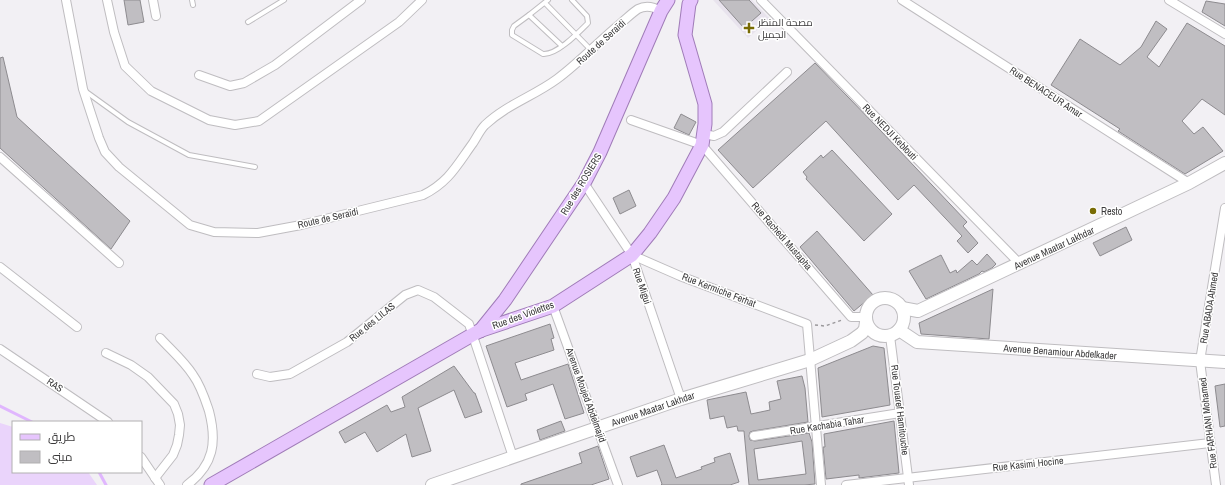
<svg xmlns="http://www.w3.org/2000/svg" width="1225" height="485" font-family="'Archivo Narrow',Cairo,sans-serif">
<rect width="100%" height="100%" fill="#f2f0f4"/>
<path fill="#e8e3ed" d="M 713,0 L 752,0 L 770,19 L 748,38 Z"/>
<path fill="#ead4fb" d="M 0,423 L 13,427 L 13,472 L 88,472 L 97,485 L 0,485 Z"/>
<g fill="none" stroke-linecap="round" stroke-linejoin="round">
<g stroke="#e0b6fe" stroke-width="3">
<path d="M 0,406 L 32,422"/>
<path d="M 99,472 L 106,485"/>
</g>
</g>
<g fill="#c0bec2" stroke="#8d8b8f" fill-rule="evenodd">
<path d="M 124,0 L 140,0 L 144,22 L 128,25 Z"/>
<path d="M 719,0 L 749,0 L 761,13 L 744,28 Z"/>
<path d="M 1206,1 L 1225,4 L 1225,26 L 1202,12 Z"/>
<path d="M 1156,21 L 1167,29 L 1147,57 L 1159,67 L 1187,23 L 1225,46 L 1225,115 L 1202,99 L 1182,121 L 1194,134 L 1203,127 L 1223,151 L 1185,174 L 1118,131 L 1120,129 L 1051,85 L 1080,39 L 1120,65 L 1141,47 Z"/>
<path d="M 3,57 L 17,117 L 130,221 L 111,249 L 0,148 L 0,58 Z"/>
<path d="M 815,63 L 880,130 L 967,222 L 963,226 L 978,243 L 968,253 L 957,241 L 962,236 L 914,185 L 898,200 L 826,121 L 753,188 L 718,150 Z"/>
<path d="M 681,114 L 696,122 L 689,135 L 674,128 Z"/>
<path d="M 832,150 L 892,214 L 864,241 L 806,179 L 807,177 L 803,172 L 821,155 L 823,158 Z"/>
<path d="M 629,190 L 636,206 L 620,214 L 613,198 Z"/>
<path d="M 1126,227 L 1132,240 L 1100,256 L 1093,243 Z"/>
<path d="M 817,231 L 873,295 L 854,311 L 800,247 Z"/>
<path d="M 987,254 L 996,264 L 992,268 L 984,272 L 982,271 L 979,274 L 926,299 L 909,271 L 941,255 L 950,273 L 956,270 L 957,273 L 972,260 L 977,265 Z"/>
<path d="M 993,289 L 989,339 L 921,334 L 919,323 Z"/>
<path d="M 550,324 L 554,338 L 551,339 L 554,350 L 515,363 L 521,380 L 568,364 L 584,413 L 565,419 L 553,384 L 525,394 L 527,400 L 507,407 L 486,346 Z"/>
<path d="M 873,346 L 884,348 L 890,405 L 822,417 L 818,368 Z"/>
<path d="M 454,366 L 474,393 L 475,393 L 482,412 L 465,418 L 454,390 L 418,408 L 431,451 L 412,457 L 406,434 L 377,452 L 365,432 L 345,443 L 339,432 L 387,405 L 391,412 L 405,407 L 402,397 Z"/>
<path d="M 802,376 L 805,388 L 808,422 L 753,431 L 750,432 L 749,436 L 750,440 L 755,441 L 809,433 L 812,442 L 815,484 L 804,485 L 749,485 L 744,431 L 738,431 L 737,426 L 727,428 L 724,416 L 710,419 L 707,400 L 746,392 L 751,414 L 770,410 L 769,402 L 781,399 L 777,381 ZM 802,441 L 806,474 L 758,480 L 754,449 Z"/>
<path d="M 1225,384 L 1225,426 L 1220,427 L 1215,386 Z"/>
<path d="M 561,421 L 565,431 L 540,440 L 537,430 Z"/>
<path d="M 894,421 L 899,473 L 859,478 L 859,475 L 826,479 L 823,447 L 825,447 L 824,434 Z"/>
<path d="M 664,445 L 676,478 L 702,469 L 701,467 L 715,462 L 714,458 L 730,453 L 739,482 L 730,485 L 661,485 L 662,484 L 657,470 L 637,477 L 630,457 Z"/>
<path d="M 598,446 L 609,479 L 591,485 L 521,485 L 521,484 L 582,463 L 579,453 Z"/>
</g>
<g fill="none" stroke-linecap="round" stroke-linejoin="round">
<g stroke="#bfbdc0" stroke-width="6">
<g id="lane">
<path d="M 192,0 L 193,5"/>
<path d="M 548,0 L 529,15 L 514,26 L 512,30 L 512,35 L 543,54 C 557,55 578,33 588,23 L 587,16 L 572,0"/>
<path d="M 545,3 L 591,50"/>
<path d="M 529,15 L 562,46"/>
<path d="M 248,22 L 284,0"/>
<path d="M 85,91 L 128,122 L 189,155 L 255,167"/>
</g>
</g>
<g stroke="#bfbdc0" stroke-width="10">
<g id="street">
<path d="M 66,0 L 83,89 L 99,138 L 105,152 L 119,167 L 190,225 L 214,232 L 258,233 L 301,225 L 423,195 C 449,182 457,165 473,143 C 477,137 480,130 485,125 C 506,105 534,96 557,79 C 580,62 599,41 621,23 C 627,18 632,13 638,9 C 646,5 654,7 661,11"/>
<path d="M 107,0 L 114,32 L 125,66 L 151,91 L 209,120 L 235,125 L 259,121 L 399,22 L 422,0"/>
<path d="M 153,0 L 156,16"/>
<path d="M 761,0 L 1020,264"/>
<path d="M 902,0 L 1189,183"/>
<path d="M 1169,0 L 1225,34"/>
<path d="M 199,75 L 230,86 L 244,83 L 275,65 L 361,0"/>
<path d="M 631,120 L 702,145 L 851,317 L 866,317"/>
<path d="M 704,134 L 714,136 L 723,132 L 787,72"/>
<path d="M 0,157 L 119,263"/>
<path d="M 584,183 L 632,255 L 681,399"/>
<path d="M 632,255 L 680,276 L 807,324 L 821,485"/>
<path d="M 0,267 L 77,327"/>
<path d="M 553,306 L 618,485"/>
<path d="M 890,336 L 909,485"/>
<path d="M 160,338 C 171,350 184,361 193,375 C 201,386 205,399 209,411 C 217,442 214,465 187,485"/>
<path d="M 0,349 L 108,422"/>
<path d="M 106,353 L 131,365 L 148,377 L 174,404 L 178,414 L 180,425 L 179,435 L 177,445 L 173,455 L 155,478"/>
<path d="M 257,374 L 270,377 L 290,374 L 347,342 L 405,295 L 418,290 L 434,297 L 469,324 L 513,457"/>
<path d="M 754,436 L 900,413"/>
<path d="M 141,457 L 160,485"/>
<path d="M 846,485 L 1210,443"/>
<path d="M 1216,485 L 1200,361 L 1225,208"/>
</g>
</g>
<g stroke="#bfbdc0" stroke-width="14">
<g id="secondary">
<circle cx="885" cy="317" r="19"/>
<path d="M 902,308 L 918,311 L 1189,183 L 1225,163"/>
<path d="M 899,330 L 917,342 L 1225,362"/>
<path d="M 432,485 L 681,399 L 810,360 L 851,341 L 862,333 L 865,329 L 866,322"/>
</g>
</g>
<g stroke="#a07cb8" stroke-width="15">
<g id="primary">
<path d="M 480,331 L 505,300 L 584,183 L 600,152 L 661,11 L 668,0"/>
<path d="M 211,485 L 479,331 L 553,306 L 632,255 L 650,233 L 674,198 L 702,145 L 705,124 L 705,104 L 685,35 L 689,4 L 691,0"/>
</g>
</g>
<path stroke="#9a989b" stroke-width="1.5" stroke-dasharray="3 3" stroke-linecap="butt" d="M 815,325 L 825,326 L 842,320"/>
<use href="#lane" stroke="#fff" stroke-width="4"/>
<use href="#street" stroke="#fff" stroke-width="8"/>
<use href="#secondary" stroke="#fff" stroke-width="12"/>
<use href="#primary" stroke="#e6c5fd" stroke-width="13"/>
</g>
<g fill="#786b04" stroke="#fff" stroke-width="1.5">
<path d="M747 22h4v4h4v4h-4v4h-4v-4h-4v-4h4z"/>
<circle cx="1093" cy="211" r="4"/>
</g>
<g text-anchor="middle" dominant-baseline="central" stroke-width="3" stroke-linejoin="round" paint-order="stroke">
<g font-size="10" fill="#3b3a3b" stroke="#fff" text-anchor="start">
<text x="758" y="22">مصحة المنظر<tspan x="758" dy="12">الجميل</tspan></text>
<text x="1101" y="211">Resto</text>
</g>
<g font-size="10" fill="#3b3a3b" stroke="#fff">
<text transform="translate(601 42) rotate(-42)">Route de Seraïdi</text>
<text transform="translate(1046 92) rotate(33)">Rue BENACEUR Amar</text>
<text transform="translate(890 132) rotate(46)">Rue NEDJI Keblouti</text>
<text transform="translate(581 184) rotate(-59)">Rue des ROSIERS</text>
<text transform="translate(328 218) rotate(-13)">Route de Seraïdi</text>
<text transform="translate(782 236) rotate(49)">Rue Rachedi Mustapha</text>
<text transform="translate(1054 248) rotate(-25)">Avenue Maatar Lakhdar</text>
<text transform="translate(642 286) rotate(71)">Rue Migui</text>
<text transform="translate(719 290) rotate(21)">Rue Kermiche Ferhat</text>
<text transform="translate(1209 308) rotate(-81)">Rue ABADA Ahmed</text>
<text transform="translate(523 315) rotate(-20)">Rue des Violettes</text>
<text transform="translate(372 322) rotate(-39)">Rue des LILAS</text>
<text transform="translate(1060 352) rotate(4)">Avenue Benamiour Abdelkader</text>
<text transform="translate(55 385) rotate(33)">RAS</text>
<text transform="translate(586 395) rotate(70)">Avenue Moujed Abdelmajid</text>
<text transform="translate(653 409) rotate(-19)">Avenue Maatar Lakhdar</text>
<text transform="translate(900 410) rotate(83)">Rue Touaref Hamitouche</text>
<text transform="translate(1208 423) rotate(-97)">Rue FARHANI Mohamed</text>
<text transform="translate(827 425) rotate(-9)">Rue Kachabia Tahar</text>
<text transform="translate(1028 464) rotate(-6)">Rue Kasimi Hocine</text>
</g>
</g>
<rect x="12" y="421" width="130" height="52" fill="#ffffff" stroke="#b1b0b1"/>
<rect x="20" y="434" width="20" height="6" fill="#e6c5fd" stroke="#b1b0b1"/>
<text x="48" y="441" font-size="12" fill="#3b3a3b">طريق</text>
<rect x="20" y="451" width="20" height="12" fill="#c0bec2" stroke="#b1b0b1"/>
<text x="48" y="461" font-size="12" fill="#3b3a3b">مبنى</text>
</svg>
